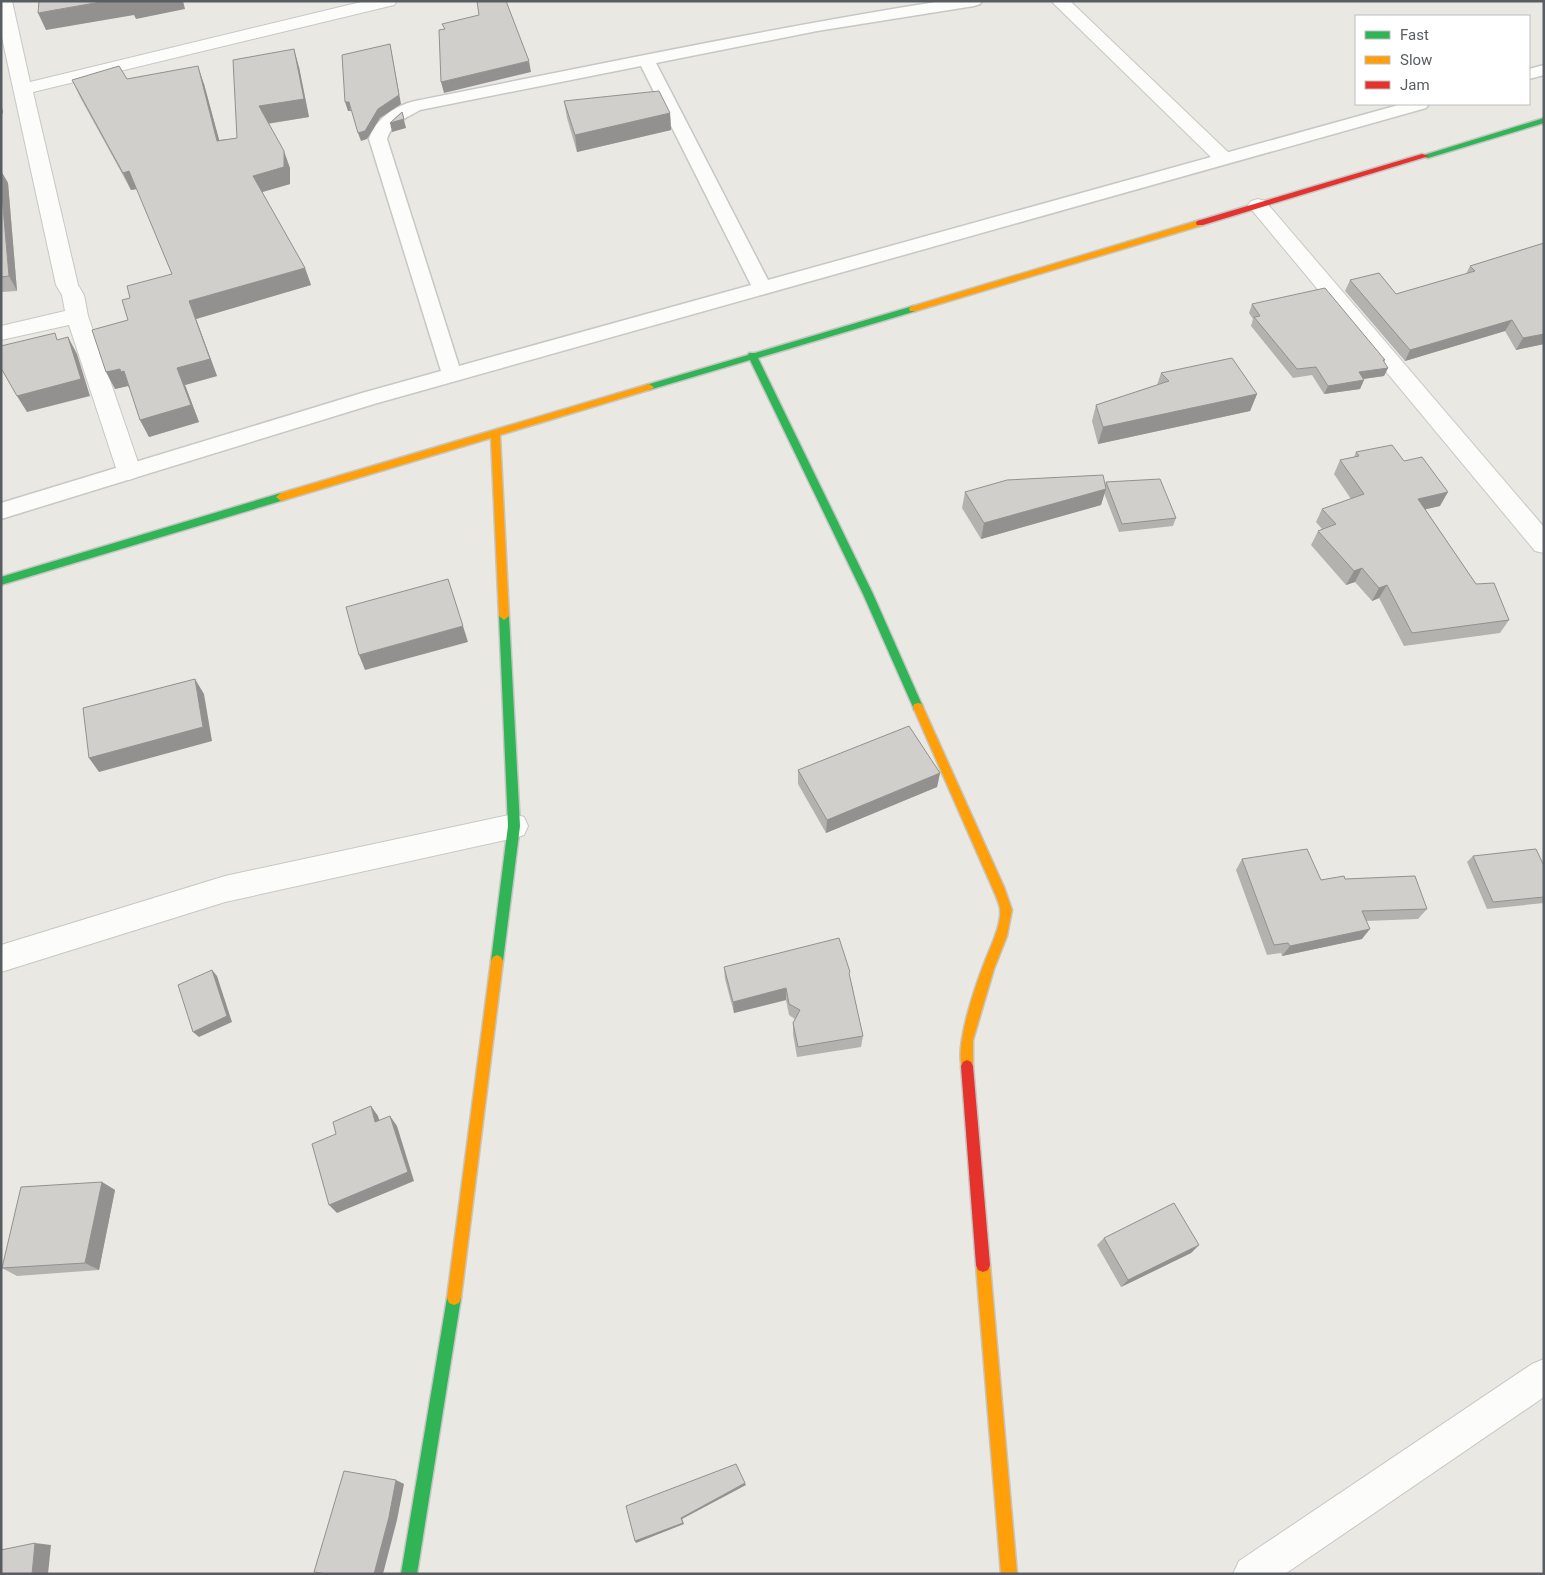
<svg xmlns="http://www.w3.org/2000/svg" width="1545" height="1575" font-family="Roboto,sans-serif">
<rect width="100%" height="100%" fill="#eae8e2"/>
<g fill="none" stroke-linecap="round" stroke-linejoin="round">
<g stroke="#c7c7c6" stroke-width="3">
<g id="lane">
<path d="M 942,1 L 982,1 L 980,4 L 974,6 L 817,31 L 656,63 L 768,280 L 1402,104 L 1429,104 L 1426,108 L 374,404 L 1,519 L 1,503 L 362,393 L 441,371 L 369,139 C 376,119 394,106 415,101 C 591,66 765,29 942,1 ZM 641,66 L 751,285 L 459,366 L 387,139 C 392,123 406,118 420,110 Z"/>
<path d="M 1544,65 L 1544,75 L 1529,79 L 1529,69 Z"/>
</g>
</g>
<g stroke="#c7c7c6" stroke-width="2">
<g id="street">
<path d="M 1,1 L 12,1 L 30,82 L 365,1 L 397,1 L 394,5 L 33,92 L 78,285 L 84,295 L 88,316 L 141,471 L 137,477 L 129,480 L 121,477 L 117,471 L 69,325 L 1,340 L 1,326 L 65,311 L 62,295 L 56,285 L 1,33 Z"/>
<path d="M 1051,1 L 1070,1 L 1230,154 L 1233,158 L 1230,162 L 1223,164 L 1216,162 Z"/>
<path d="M 1258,199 L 1265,201 L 1544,527 L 1544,553 L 1535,551 L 1251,209 L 1248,205 L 1251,201 Z"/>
<path d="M 514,814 L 524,817 L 528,826 L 524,835 L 514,838 L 225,902 L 1,972 L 1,945 L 225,876 Z"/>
<path d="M 1544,1359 L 1544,1397 L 1285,1574 L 1233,1574 L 1239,1561 L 1532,1364 Z"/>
</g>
</g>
<g stroke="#c5c6c4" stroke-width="3">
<g id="fast">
<path d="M 1544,118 L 1544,123 L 1428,158 L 1421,156 Z"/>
<path d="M 913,306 L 916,307 L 916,311 L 758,358 L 873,594 L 923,707 L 922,710 L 914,710 L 913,707 L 863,594 L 750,360 L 649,390 L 644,387 L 646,385 L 748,355 L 749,353 L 755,353 Z"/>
<path d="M 281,493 L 284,494 L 286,497 L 284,500 L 1,585 L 1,577 Z"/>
<path d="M 504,612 L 509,616 L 520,826 L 503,961 L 501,965 L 497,967 L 493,965 L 491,961 L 508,826 L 499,616 Z"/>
<path d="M 454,1291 L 459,1293 L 461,1298 L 417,1574 L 401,1574 L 447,1298 L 449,1293 Z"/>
</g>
</g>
<g stroke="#c5c6c4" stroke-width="3">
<g id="slow">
<path d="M 1200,220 L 1204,223 L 1203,225 L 916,311 L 910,311 L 909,309 L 910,307 Z"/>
<path d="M 649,384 L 654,387 L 652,389 L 500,435 L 509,616 L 504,620 L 499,616 L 491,438 L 281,501 L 276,497 L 281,493 Z"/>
<path d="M 918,703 L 922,704 L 923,707 L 1004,887 L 1012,910 L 1007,936 L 994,969 L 973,1040 L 973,1066 L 971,1070 L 967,1072 L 963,1070 C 953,1049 976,984 985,961 C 990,948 1002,924 1000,909 C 999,902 995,894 992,887 L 913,707 L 914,704 Z"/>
<path d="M 497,955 L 501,957 L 503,961 L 461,1298 L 459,1303 L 454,1305 L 449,1303 L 447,1298 L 491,961 L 493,957 Z"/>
<path d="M 983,1258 L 988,1260 L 990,1265 L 1017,1574 L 1001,1574 L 976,1265 L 978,1260 Z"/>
</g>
</g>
<g stroke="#c5c6c4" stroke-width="3">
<g id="jam">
<path d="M 1422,154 L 1429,156 L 1203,225 L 1197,225 L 1196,223 L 1197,221 Z"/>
<path d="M 967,1060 L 971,1062 L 973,1066 L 990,1265 L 988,1270 L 983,1272 L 978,1270 L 976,1265 L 961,1066 L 963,1062 Z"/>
</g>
</g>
<use href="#lane" fill="#fcfcfb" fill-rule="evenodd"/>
<use href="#street" fill="#fcfcfb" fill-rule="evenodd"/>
<use href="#fast" fill="#30b455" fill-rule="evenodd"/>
<use href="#slow" fill="#ff9f0a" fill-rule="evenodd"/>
<use href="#jam" fill="#e5322d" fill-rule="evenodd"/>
</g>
<g fill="#b4b2af">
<path d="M 299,67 L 309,117 L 268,124 L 290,168 L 290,184 L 262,192 L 305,268 L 311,285 L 196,319 L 217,376 L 185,385 L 199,422 L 149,437 L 140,420 L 130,389 L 128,386 L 115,389 L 128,320 L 130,298 L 172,274 L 137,189 L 131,190 L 80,97 L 72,80 L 127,79 L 204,84 L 219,140 L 237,138 Z"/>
<path d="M 564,101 L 670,113 L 671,130 L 577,152 L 567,118 Z"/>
<path d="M 1,171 L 8,183 L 17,291 L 1,292 Z"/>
<path d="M 1544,243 L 1544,344 L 1516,350 L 1505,331 L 1405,361 L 1345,291 L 1350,280 L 1396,294 L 1466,274 L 1470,266 Z"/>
<path d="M 1252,304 L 1385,360 L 1384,362 L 1388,368 L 1384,376 L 1364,379 L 1360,389 L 1324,394 L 1312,375 L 1293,378 L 1251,326 L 1253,319 L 1249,313 Z"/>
<path d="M 1161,373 L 1257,394 L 1250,411 L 1098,444 L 1092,421 L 1096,405 L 1157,385 Z"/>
<path d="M 1356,452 L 1404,461 L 1440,506 L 1425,509 L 1476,584 L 1509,620 L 1500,633 L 1404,646 L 1379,598 L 1372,601 L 1355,582 L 1346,585 L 1311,545 L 1318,531 L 1322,529 L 1316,522 L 1322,509 L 1351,499 L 1334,474 L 1340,460 L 1354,457 Z"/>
<path d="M 1106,482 L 1176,518 L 1173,526 L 1119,532 L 1104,493 L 1101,505 L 981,539 L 962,508 L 965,492 L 1105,485 Z"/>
<path d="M 798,770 L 940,773 L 937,787 L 826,833 L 798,784 Z"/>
<path d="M 1473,856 L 1544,866 L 1544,903 L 1487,909 L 1467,862 Z"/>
<path d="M 1242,859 L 1321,880 L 1345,879 L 1427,909 L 1418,919 L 1366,921 L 1362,939 L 1282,956 L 1281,953 L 1267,955 L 1236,870 Z"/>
<path d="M 724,967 L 850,977 L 863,1036 L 861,1047 L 797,1057 L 793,1034 L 793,1023 L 795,1019 L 789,1015 L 786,1000 L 734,1013 L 725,979 Z"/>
<path d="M 102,1182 L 115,1190 L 99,1270 L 17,1276 L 2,1268 Z"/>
<path d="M 1104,1238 L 1199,1245 L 1191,1253 L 1121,1287 L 1097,1245 Z"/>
</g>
<g fill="#92918f">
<path d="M 106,1 L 183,1 L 185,9 L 136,19 L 134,15 L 46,30 L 38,13 Z"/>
<path d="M 390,44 L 401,104 L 380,118 L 367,139 L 361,141 L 358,133 Z"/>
<path d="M 294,49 L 299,67 L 309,117 L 264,124 L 259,106 Z"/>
<path d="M 529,61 L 531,72 L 444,93 L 441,82 Z"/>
<path d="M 198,66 L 204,84 L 224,158 L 217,141 Z"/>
<path d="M 345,102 L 349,102 L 351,111 L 348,111 Z"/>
<path d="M 1,103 L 3,112 L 1,118 Z"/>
<path d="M 402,112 L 406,128 L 392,132 L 390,123 Z"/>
<path d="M 670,113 L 671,130 L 577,152 L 575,135 Z"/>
<path d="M 284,151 L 290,168 L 290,184 L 259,193 L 253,176 Z"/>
<path d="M 1,171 L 8,183 L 17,291 L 9,276 L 1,184 Z"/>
<path d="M 129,171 L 137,189 L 131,190 L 123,173 Z"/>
<path d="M 305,268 L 311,285 L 196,319 L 217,376 L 185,385 L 199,422 L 149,437 L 140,420 L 177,368 L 189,301 Z"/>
<path d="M 1512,320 L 1505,331 L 1405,361 L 1410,350 Z"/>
<path d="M 1544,334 L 1544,344 L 1516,350 L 1523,338 Z"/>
<path d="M 68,337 L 77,354 L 90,396 L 27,412 L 17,396 Z"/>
<path d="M 1388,368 L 1384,376 L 1355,380 L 1359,372 Z"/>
<path d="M 120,369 L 124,371 L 130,389 L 128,386 L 115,389 L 106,372 Z"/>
<path d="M 1364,380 L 1360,389 L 1324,394 L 1328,386 Z"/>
<path d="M 1257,394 L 1250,411 L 1098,444 L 1103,427 Z"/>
<path d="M 1106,489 L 1101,505 L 981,539 L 984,523 Z"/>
<path d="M 1448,492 L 1440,506 L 1410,513 L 1418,499 Z"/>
<path d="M 1362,568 L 1355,582 L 1346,585 L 1354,571 Z"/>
<path d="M 1387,585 L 1379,598 L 1372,601 L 1379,588 Z"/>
<path d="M 463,626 L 468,642 L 365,670 L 359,655 Z"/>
<path d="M 195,679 L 204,694 L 212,741 L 99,772 L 89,758 Z"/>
<path d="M 940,773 L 937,787 L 826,833 L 827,820 Z"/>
<path d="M 1370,929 L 1362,939 L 1282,956 L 1290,946 Z"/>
<path d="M 212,970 L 217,976 L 232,1022 L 199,1037 L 193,1032 Z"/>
<path d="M 786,988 L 786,1000 L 734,1013 L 733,1002 Z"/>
<path d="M 371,1106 L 378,1116 L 383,1132 L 375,1122 Z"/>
<path d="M 390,1116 L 397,1126 L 414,1181 L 337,1213 L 329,1205 Z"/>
<path d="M 102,1182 L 115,1190 L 99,1270 L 85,1263 Z"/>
<path d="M 1199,1245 L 1191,1253 L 1121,1287 L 1128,1280 Z"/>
<path d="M 396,1480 L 404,1484 L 397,1520 L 383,1574 L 374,1574 Z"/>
<path d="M 745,1483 L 746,1485 L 682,1519 L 684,1524 L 636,1543 L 635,1541 L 681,1518 Z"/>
<path d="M 35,1543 L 51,1545 L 48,1574 L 32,1574 Z"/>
</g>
<g fill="#d1cfcc" stroke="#92918f">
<path d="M 39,1 L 106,1 L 38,13 Z"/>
<path d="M 477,1 L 506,1 L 529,61 L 441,82 L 439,30 L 445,29 L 442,24 L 479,15 Z"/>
<path d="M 390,44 L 399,95 L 378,109 L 365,131 L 358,133 L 349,102 L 345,102 L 342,55 Z"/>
<path d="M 294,49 L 304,99 L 259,106 L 284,151 L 284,167 L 253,176 L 305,268 L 189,301 L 210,359 L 177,368 L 191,405 L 140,420 L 124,371 L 121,372 L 120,369 L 106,372 L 92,330 L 128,320 L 122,300 L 130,298 L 127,286 L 172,274 L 129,171 L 123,173 L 72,80 L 119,66 L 127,79 L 198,66 L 217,141 L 237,138 L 233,60 Z"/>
<path d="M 659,91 L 670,113 L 575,135 L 564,101 Z"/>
<path d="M 402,112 L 404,119 L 390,123 Z"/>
<path d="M 1,184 L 9,276 L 1,277 Z"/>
<path d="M 1544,243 L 1544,334 L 1523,338 L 1512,320 L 1410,350 L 1350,280 L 1379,273 L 1396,294 L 1475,271 L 1470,266 Z"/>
<path d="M 1325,288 L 1385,360 L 1383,360 L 1388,368 L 1359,372 L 1364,380 L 1328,386 L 1316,367 L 1297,369 L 1254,317 L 1260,316 L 1252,304 Z"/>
<path d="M 55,333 L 57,340 L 68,337 L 81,379 L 17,396 L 1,368 L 1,346 Z"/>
<path d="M 1232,358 L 1257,394 L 1103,427 L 1096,405 L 1169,381 L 1161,373 Z"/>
<path d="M 1392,445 L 1404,461 L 1422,457 L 1448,492 L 1418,499 L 1476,584 L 1494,583 L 1509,620 L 1412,633 L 1387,585 L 1379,588 L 1362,568 L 1354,571 L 1318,531 L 1336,524 L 1322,509 L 1364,494 L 1340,460 L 1359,456 L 1356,452 Z"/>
<path d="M 1103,475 L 1106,489 L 984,523 L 965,492 L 1007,480 Z"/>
<path d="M 1160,479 L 1176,518 L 1122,524 L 1106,482 Z"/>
<path d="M 448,579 L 463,626 L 359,655 L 346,607 Z"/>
<path d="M 195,679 L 203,727 L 89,758 L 83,708 Z"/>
<path d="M 909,726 L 940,773 L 827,820 L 798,770 Z"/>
<path d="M 1307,849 L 1321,880 L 1344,876 L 1345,879 L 1415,876 L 1427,909 L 1362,911 L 1370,929 L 1290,946 L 1288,943 L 1274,945 L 1242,859 Z"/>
<path d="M 1536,849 L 1544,866 L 1544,897 L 1493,902 L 1473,856 Z"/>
<path d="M 839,938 L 850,972 L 849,973 L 863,1036 L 798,1047 L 793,1023 L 800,1010 L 789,1004 L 786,988 L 733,1002 L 724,967 Z"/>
<path d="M 212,970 L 227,1016 L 193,1032 L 178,985 Z"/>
<path d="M 371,1106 L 375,1122 L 390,1116 L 408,1172 L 329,1205 L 312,1144 L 336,1134 L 333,1122 Z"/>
<path d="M 102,1182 L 85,1263 L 2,1268 L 21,1187 Z"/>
<path d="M 1174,1203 L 1199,1245 L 1128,1280 L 1104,1238 Z"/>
<path d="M 736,1464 L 745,1483 L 681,1518 L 683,1523 L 635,1541 L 626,1506 Z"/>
<path d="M 344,1471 L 396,1480 L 389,1517 L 374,1574 L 327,1574 L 314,1572 Z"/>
<path d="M 35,1543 L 32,1574 L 1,1574 L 1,1550 Z"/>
</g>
<rect width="1545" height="1575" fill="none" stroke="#585d62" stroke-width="5"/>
<rect x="1355" y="15" width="175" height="90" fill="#ffffff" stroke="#bcbec0"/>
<rect x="1365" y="31" width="25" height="8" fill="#30b455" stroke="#bcbec0"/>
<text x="1400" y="40" font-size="15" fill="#585d62">Fast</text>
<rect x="1365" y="56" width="25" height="8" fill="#ff9f0a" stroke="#bcbec0"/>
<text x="1400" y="65" font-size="15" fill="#585d62">Slow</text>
<rect x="1365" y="81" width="25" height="8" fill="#e5322d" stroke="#bcbec0"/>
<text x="1400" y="90" font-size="15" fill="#585d62">Jam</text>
</svg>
